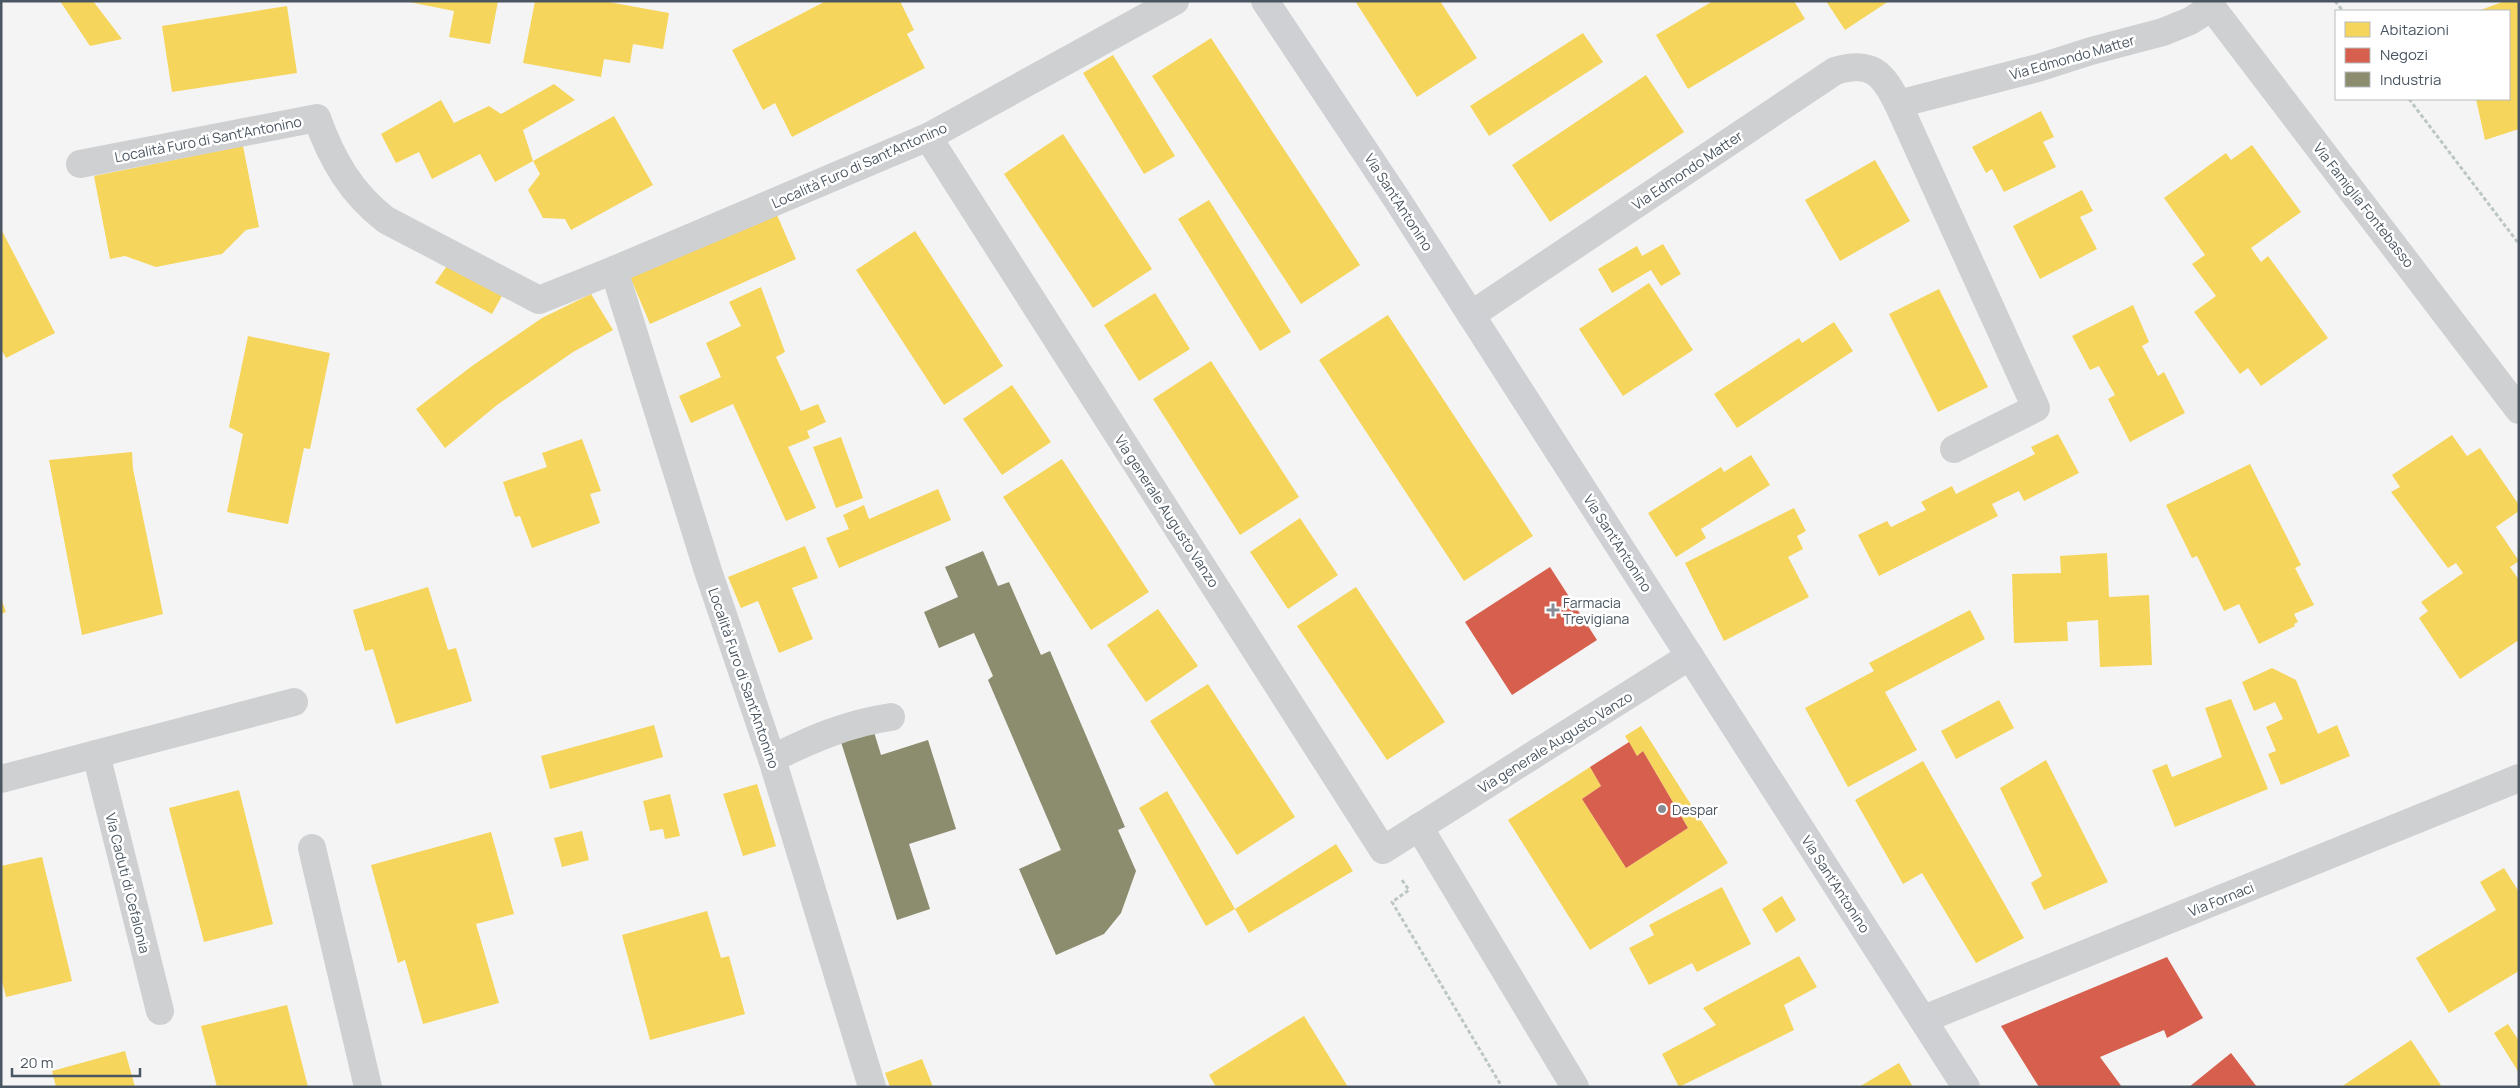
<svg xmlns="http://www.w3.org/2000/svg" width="2520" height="1088" font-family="Manrope,sans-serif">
<rect width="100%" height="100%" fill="#f4f4f4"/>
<g fill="#f6d55c">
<path d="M 60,1 L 93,1 L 122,39 L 90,46 Z"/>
<path d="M 404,1 L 498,1 L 490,44 L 449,37 L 454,11 Z"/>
<path d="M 535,1 L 603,1 L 669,13 L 663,49 L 633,44 L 630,63 L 604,59 L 601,77 L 523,63 Z"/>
<path d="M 826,1 L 900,1 L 914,30 L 907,34 L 925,68 L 792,137 L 775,103 L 763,110 L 732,50 Z"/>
<path d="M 1355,1 L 1440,1 L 1477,58 L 1417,97 Z"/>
<path d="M 1713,1 L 1794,1 L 1805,19 L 1688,89 L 1656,35 Z"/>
<path d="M 1826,1 L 1889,1 L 1845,30 Z"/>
<path d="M 2505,1 L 2519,1 L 2519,129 L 2485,140 L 2476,99 L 2509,99 L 2509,11 L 2478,11 Z"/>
<path d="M 287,6 L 297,73 L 172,92 L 162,26 Z"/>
<path d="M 1583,33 L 1603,62 L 1489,136 L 1470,106 Z"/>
<path d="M 1211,38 L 1360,265 L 1301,304 L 1152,76 Z"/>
<path d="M 1113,55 L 1175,156 L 1144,174 L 1083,73 Z"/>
<path d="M 1646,75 L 1684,132 L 1550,222 L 1512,165 Z"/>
<path d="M 554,84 L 575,100 L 523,130 L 533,161 L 495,182 L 480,154 L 432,179 L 419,152 L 396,163 L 381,134 L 441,100 L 454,123 L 489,106 L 501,114 Z"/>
<path d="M 2041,111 L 2054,137 L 2043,142 L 2056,167 L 2004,192 L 1992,169 L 1986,173 L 1972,147 Z"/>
<path d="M 614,116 L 653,185 L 571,230 L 565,219 L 543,218 L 528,190 L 540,174 L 533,161 Z"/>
<path d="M 1063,134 L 1152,269 L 1093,308 L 1004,174 Z"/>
<path d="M 2252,145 L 2301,212 L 2251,248 L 2261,262 L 2268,256 L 2328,338 L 2261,386 L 2248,368 L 2240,374 L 2194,312 L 2216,296 L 2192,264 L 2205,255 L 2164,198 L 2226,153 L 2231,160 Z"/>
<path d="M 243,146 L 259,227 L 246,230 L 222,254 L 156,267 L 125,256 L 110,259 L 94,176 Z"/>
<path d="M 1875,160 L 1910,221 L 1840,261 L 1805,200 Z"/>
<path d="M 2082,190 L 2093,211 L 2080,217 L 2097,249 L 2040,279 L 2013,226 Z"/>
<path d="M 1209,200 L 1291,332 L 1260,351 L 1178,219 Z"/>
<path d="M 774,208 L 796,259 L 650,324 L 628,272 Z"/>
<path d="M 1,229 L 55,333 L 6,358 L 1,349 Z"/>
<path d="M 915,231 L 1003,366 L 944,405 L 856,270 Z"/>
<path d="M 1663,244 L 1681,274 L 1661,286 L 1651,270 L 1612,293 L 1598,269 L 1637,246 L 1642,256 Z"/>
<path d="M 449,263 L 503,294 L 492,314 L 435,283 Z"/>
<path d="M 1649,283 L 1693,350 L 1623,396 L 1579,329 Z"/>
<path d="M 761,287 L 785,352 L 776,357 L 801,411 L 818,404 L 826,422 L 807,431 L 810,438 L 788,447 L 816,508 L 786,521 L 733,404 L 691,423 L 679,396 L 721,377 L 706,343 L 741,326 L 729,302 Z"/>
<path d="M 1939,289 L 1988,387 L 1938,412 L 1889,314 Z"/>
<path d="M 1155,293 L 1190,349 L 1139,381 L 1104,325 Z"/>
<path d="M 591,294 L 613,330 L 573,352 L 497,405 L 445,448 L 416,409 L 472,366 L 542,318 Z"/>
<path d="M 2133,305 L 2149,342 L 2142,346 L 2158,376 L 2164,372 L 2185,413 L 2130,442 L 2108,399 L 2115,395 L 2099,366 L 2090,370 L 2072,336 Z"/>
<path d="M 1388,315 L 1533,536 L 1464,581 L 1319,360 Z"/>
<path d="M 1834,322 L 1853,351 L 1737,428 L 1714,394 L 1799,338 L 1802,343 Z"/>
<path d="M 248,336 L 330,353 L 310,449 L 304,448 L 288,524 L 227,512 L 243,434 L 229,427 Z"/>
<path d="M 1211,361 L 1299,497 L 1240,535 L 1153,399 Z"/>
<path d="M 1012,385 L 1051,442 L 1002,475 L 963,419 Z"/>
<path d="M 2058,434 L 2079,473 L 2024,501 L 2019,491 L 1992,504 L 1998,516 L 1879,576 L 1858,535 L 1887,521 L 1891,527 L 1926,510 L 1921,502 L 1952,486 L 1956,494 L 2035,454 L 2031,447 Z"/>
<path d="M 2452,435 L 2467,456 L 2480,448 L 2519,505 L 2519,511 L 2496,527 L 2519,561 L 2510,567 L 2519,580 L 2519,640 L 2460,679 L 2419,618 L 2428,611 L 2421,602 L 2463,573 L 2456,563 L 2448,568 L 2391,492 L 2400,487 L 2392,475 Z"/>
<path d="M 841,437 L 863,498 L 836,508 L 813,447 Z"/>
<path d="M 582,439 L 601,491 L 590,494 L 600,523 L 532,548 L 520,516 L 515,517 L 503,482 L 547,467 L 542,453 Z"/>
<path d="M 132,452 L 133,469 L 163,614 L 82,635 L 49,460 Z"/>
<path d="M 1751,455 L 1770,485 L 1701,529 L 1706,538 L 1676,557 L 1648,513 L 1721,467 L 1724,472 Z"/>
<path d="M 1062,459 L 1149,592 L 1091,630 L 1003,497 Z"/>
<path d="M 2250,464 L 2301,565 L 2295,568 L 2314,605 L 2294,614 L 2298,622 L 2294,624 L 2295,626 L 2259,644 L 2239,604 L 2224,611 L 2197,556 L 2192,558 L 2166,505 Z"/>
<path d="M 938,489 L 951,520 L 839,568 L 826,538 L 849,529 L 843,515 L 864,505 L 869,519 Z"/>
<path d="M 1794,508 L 1806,531 L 1797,536 L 1803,549 L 1788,557 L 1809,597 L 1724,641 L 1685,563 Z"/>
<path d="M 1300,518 L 1338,575 L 1288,609 L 1250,552 Z"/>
<path d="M 805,546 L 818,578 L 792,588 L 813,639 L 779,653 L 758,601 L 741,608 L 728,577 Z"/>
<path d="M 2107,553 L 2109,597 L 2149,595 L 2152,665 L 2100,667 L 2098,620 L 2067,622 L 2068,641 L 2014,643 L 2012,574 L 2061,573 L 2060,556 Z"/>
<path d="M 428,587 L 448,650 L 456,648 L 472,701 L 396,724 L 373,649 L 365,651 L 353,610 Z"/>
<path d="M 1356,587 L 1445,722 L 1387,760 L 1297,626 Z"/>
<path d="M 1,598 L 6,612 L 1,614 Z"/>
<path d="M 1158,609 L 1198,666 L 1146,702 L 1107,645 Z"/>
<path d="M 1970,610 L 1985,639 L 1885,692 L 1917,750 L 1848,787 L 1805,708 L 1874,671 L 1869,663 Z"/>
<path d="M 2272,668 L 2296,680 L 2318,734 L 2337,725 L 2350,756 L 2281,785 L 2268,754 L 2276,751 L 2266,727 L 2283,719 L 2275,702 L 2254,711 L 2242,682 Z"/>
<path d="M 1208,684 L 1295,817 L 1237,855 L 1150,721 Z"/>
<path d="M 2231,699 L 2268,789 L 2175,827 L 2152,770 L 2167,764 L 2172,777 L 2222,757 L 2205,708 Z"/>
<path d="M 1999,700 L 2014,728 L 1956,759 L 1941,731 Z"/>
<path d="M 654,725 L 663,757 L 550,789 L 541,756 Z"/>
<path d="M 1641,726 L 1728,863 L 1590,950 L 1508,820 L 1590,767 L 1601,786 L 1582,799 L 1626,868 L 1688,828 L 1643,751 L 1637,756 L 1625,736 Z"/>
<path d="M 2046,760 L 2108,882 L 2044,910 L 2031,883 L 2042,876 L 2000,788 Z"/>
<path d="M 1923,761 L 2024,938 L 1976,963 L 1922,873 L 1903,884 L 1855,800 Z"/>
<path d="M 757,784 L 776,846 L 743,856 L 723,794 Z"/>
<path d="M 239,790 L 273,924 L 204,942 L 169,808 Z"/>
<path d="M 1167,791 L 1235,909 L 1206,926 L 1139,808 Z"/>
<path d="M 670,794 L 680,836 L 665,839 L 663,829 L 650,831 L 643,801 Z"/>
<path d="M 582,831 L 589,860 L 562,867 L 554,838 Z"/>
<path d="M 491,832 L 514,914 L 476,924 L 499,1003 L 423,1024 L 405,960 L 398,963 L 371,865 Z"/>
<path d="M 1336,844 L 1353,871 L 1249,933 L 1235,909 Z"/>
<path d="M 42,857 L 72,981 L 6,997 L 1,977 L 1,866 Z"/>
<path d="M 2504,868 L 2519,892 L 2519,971 L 2449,1013 L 2416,958 L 2496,910 L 2480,882 Z"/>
<path d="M 1722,887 L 1751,944 L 1697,972 L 1692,963 L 1649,985 L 1629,948 L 1654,935 L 1649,925 Z"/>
<path d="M 1782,896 L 1796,920 L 1776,933 L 1762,909 Z"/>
<path d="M 707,911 L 721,958 L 729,956 L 745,1014 L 650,1040 L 622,935 Z"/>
<path d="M 1799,956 L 1817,987 L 1784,1005 L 1794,1030 L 1679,1087 L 1662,1054 L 1716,1025 L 1703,1008 Z"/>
<path d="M 287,1005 L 308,1087 L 217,1087 L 201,1026 Z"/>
<path d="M 1304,1016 L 1348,1087 L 1216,1087 L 1209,1075 Z"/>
<path d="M 2508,1024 L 2519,1041 L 2519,1073 L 2494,1033 Z"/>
<path d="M 2411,1040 L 2442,1087 L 2341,1087 Z"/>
<path d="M 125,1051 L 135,1087 L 56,1087 L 52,1071 Z"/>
<path d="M 922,1059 L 933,1087 L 890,1087 L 885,1073 Z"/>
<path d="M 1899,1063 L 1913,1087 L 1859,1087 Z"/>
</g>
<g fill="#d6604d">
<path d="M 1550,567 L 1597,640 L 1512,695 L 1465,622 Z"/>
<path d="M 1629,742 L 1637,756 L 1643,751 L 1688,828 L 1626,868 L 1582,799 L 1601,786 L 1590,767 Z"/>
<path d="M 2167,957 L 2203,1018 L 2167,1038 L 2164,1030 L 2100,1057 L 2122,1087 L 2039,1087 L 2001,1026 Z"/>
<path d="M 2231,1053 L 2257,1087 L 2189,1087 Z"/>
</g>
<g fill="#8c8c6e">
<path d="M 983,551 L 998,586 L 1009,582 L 1041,655 L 1050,651 L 1125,827 L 1118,830 L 1136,871 L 1121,913 L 1104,934 L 1056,955 L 1019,869 L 1061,850 L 988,680 L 993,676 L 974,633 L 939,648 L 924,612 L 958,597 L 945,567 Z"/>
<path d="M 874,732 L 881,755 L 928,740 L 956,829 L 909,844 L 930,909 L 897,920 L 841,742 Z"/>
</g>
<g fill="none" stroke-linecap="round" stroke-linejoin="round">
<g stroke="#bcc7c4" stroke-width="3" stroke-dasharray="4 2.5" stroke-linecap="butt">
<path d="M 2335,1 L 2343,11"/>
<path d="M 2409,99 L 2519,244"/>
<path d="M 1402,880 L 1409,890 L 1392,902 L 1502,1087"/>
</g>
<g stroke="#ced0d2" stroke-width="28">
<path d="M 2207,1 L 2519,410"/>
<path d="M 1898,104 L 2036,408 L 1954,449"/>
<path d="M 928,137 L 1383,850 L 1690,656"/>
<path d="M 80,164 L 317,118 C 332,160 351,193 386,220 L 539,300 L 614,270"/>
<path d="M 1471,315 L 1835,71 C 1871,60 1883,73 1898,104 L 2038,68 L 2091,51 L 2163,32 L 2190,21 L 2212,7"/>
<path d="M 96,754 L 160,1011"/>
<path d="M 772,759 C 811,739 849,723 891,717"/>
<path d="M 1,779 L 294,702"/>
<path d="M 1419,827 L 1575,1087"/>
<path d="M 312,848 L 368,1087"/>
<path d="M 1924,1019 L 2519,778"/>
<path d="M 872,1087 L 772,759 L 708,571 L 614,270 L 928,137 L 1175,1"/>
</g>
<path stroke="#ced0d4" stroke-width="28" d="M 1265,1 L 1398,201 L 1966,1087"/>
</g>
<g fill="#868d94" stroke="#fff" stroke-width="2">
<path d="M1550.5 602.5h5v5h5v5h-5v5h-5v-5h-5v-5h5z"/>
<circle cx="1662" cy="809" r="5"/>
</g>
<g text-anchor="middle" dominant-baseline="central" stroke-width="5" stroke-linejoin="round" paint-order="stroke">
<g font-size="14" fill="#4a5661" stroke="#fff">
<text transform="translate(2072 57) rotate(-16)">Via Edmondo Matter</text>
<text transform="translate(208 139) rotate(-11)">Località Furo di Sant'Antonino</text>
<text transform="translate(859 165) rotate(-24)">Località Furo di Sant'Antonino</text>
<text transform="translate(1687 170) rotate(-34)">Via Edmondo Matter</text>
<text transform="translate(1399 202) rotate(57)">Via Sant'Antonino</text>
<text transform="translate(2364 205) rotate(52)">Via Famiglia Fontebasso</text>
<text transform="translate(1167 511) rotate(57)">Via generale Augusto Vanzo</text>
<text transform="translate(1618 543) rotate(57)">Via Sant'Antonino</text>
<text transform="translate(744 678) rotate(71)">Località Furo di Sant'Antonino</text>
<text transform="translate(1555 742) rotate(-32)">Via generale Augusto Vanzo</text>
<text transform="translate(128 883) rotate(76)">Via Caduti di Cefalonia</text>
<text transform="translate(1836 884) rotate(57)">Via Sant'Antonino</text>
<text transform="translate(2221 899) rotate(-22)">Via Fornaci</text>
</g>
<g font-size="14" fill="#4a5661" stroke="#fff" text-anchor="start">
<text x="1563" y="602">Farmacia<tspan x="1563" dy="16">Trevigiana</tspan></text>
<text x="1672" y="809">Despar</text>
</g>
</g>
<rect width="2520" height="1088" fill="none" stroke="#4a5661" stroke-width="5"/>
<rect x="2335" y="10" width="175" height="90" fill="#ffffff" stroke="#b7bbc0"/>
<rect x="2345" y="22" width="25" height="15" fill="#f6d55c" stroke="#b7bbc0"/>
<text x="2380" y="35" font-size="15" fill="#4a5661">Abitazioni</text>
<rect x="2345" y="48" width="25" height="15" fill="#d6604d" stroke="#b7bbc0"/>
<text x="2380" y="60" font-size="15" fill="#4a5661">Negozi</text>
<rect x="2345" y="72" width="25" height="15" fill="#8c8c6e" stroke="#b7bbc0"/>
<text x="2380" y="85" font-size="15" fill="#4a5661">Industria</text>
<path d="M12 1068v8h128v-8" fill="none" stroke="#4a5661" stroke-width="2.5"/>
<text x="20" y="1068" font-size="15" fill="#4a5661" stroke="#ffffff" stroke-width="4" paint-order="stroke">20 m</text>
</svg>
